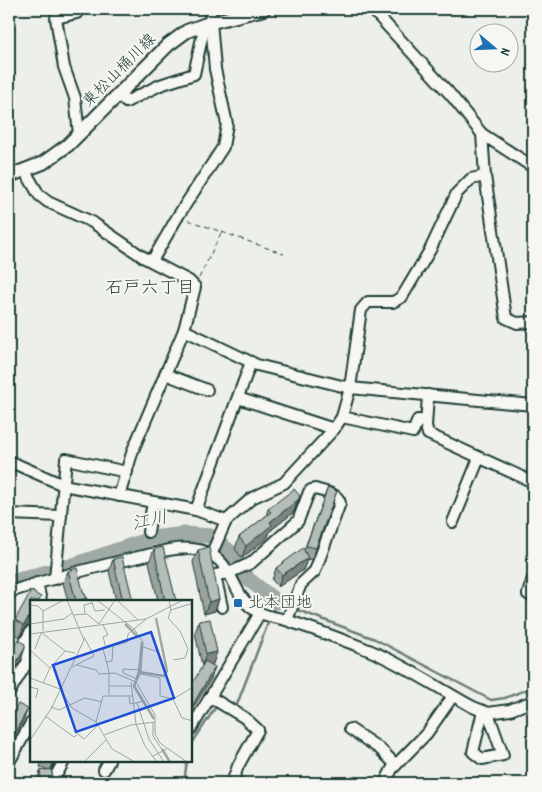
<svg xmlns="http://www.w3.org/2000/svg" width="542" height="792" font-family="Dekko,'Klee One',sans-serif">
<rect width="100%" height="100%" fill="#edefea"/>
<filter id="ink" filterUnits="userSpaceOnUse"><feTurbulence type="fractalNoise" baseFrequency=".02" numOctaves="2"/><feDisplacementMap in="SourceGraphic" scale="10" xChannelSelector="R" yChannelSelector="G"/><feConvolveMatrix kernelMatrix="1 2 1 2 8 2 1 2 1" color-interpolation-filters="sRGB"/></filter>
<g filter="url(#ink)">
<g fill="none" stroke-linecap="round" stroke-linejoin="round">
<g stroke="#6c7e77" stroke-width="2.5">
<path d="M 295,609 L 375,639 L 491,700 L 505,698 L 533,687"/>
<path d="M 272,613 L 277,602 L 290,607"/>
<path d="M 235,706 L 236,707 L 270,618"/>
<path d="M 191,745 L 217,705"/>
<path d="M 187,761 L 185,775 L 189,783"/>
</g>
<path stroke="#9faaa4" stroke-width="15" d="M 9,582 L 70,566 L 152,538 L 185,534 L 210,536 L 233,554 L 248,579 L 277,602"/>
<g stroke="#1f3d34" stroke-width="14">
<g id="minor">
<path d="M 76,9 L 77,13 L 56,18 L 64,67 L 75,98 L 79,134"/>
<path d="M 372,9 L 450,94 L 482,134 L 533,167"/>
<path d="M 119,95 L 126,102 L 160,85 L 194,74 L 205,24"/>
<path d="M 482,134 L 485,176 L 506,318 L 517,323 L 533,322"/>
<path d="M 25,171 L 39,195 L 48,202 L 92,222 L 143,257 L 189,281 L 195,287 L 184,330 L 133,450 L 119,496"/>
<path d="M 152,261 L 178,216 L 223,147 L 227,124 L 215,69 L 210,9"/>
<path d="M 184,330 L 257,365 L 350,388 L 533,405"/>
<path d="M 165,374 L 207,390"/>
<path d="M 428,395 L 426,426 L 428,434 L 533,482"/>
<path d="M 238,398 L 334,429"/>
<path d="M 342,417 L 413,432 L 418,420 L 426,421"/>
<path d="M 9,461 L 63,485 L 196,510 L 226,521"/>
<path d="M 196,510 L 251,362"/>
<path d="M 9,514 L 61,516"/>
<path d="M 453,522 L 479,458"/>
<path d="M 148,532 L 153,502"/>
<path d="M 211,555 L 226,521 L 252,498 L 284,483 L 334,429 L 342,417 L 350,388 L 361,310 L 368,302 L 393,302 L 402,297 L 430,250 L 457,193 L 471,179 L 485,176"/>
<path d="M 533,578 L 528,594 L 533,597"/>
<path d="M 55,579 L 66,459 L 127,472"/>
<path d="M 37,583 L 41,601"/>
<path d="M 9,592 C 53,578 98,566 143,556 C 159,552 176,547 192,549 C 238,553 227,598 260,613 C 269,617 280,618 289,621 C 316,630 344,640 371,651 C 404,665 440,689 473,707 L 488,713 L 510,710 L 533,701"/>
<path d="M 222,607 L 215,575 L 229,573 L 251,563 L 298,521 L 309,492 L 311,490 L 315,489 C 324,492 338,493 340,503 L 315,571 L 301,584 L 287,620"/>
<path d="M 10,691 L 28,661 L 25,642 L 31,631"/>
<path d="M 210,697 L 245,718 L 258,730 L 238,766 L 232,783"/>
<path d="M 483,711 L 473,752 L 482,759 L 503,755 L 488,713"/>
<path d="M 191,729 L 260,613"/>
<path d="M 350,729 L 380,749 L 396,765"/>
<path d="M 9,762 L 31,723"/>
<path d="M 104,770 L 109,761"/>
<path d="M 55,783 L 54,779 L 64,761"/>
<path d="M 385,783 L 392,769 L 427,733 L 453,696"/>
</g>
</g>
<g stroke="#1f3d34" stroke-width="16">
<path id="major" d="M 9,176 L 43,163 L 68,145 L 168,45 L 187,31 L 212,22 L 264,9"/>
</g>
<g stroke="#1f3d34" stroke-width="1" stroke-dasharray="5 4" stroke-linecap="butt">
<path d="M 87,12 L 113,9"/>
<path d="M 188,220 L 284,254"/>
<path d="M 199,278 L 221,233"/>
<path d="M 510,783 L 510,781"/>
</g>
<use href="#minor" stroke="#f6f6f2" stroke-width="10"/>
<use href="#major" stroke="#f6f6f2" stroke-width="12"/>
</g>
<g fill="#9ba39e" stroke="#1f3d34">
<path d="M 328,487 L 337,491 L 312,560 L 307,559 L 303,570 L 278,587 L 272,580 L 276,568 L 304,550 Z"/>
<path d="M 300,496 L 294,512 L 270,531 L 268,537 L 242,558 L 235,549 L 239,537 L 266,516 L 268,509 Z"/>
<path d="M 154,549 L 176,601 L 158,601 L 149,562 Z"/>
<path d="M 198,550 L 219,599 L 215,611 L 204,614 L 193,562 Z"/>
<path d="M 113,559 L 133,601 L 116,601 L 109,571 Z"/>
<path d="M 68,571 L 83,591 L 87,598 L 86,601 L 68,601 L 63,583 Z"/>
<path d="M 31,601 L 31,618 L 20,637 L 10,632 L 15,620 Z"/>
<path d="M 199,621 L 213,664 L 210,664 L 211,679 L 203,666 L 202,666 L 195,633 Z"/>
<path d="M 42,761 L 55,761 L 51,769 L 54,783 L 36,783 L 40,771 L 46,770 L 40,767 Z"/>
</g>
<g fill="#7e8481" stroke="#1f3d34">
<path d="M 298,500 L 294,512 L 270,531 L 268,537 L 242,558 L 246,546 L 270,522 Z"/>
<path d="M 308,558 L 303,570 L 278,587 L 282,575 Z"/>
<path d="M 219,599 L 215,611 L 204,614 L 209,602 Z"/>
<path d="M 31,613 L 31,618 L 20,637 L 24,625 Z"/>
<path d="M 25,648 L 21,660 L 9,680 L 10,674 Z"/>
<path d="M 217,652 L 213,664 L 202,666 L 206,654 Z"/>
<path d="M 215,667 L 211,679 L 191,712 L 191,708 Z"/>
<path d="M 28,709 L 23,721 L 9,747 L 9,743 Z"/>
<path d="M 54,761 L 55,761 L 50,772 Z"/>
</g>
<g fill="#b4bdb8" stroke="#1f3d34">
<path d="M 328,487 L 337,491 L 316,548 L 306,546 Z"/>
<path d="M 294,489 L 300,496 L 298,500 L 270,522 L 272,525 L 246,546 L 239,537 L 271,512 L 268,509 Z"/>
<path d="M 163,547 L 176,601 L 165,601 L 154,549 Z"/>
<path d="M 209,547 L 219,599 L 209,602 L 198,550 Z"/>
<path d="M 303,548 L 308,558 L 282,575 L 276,568 Z"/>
<path d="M 122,557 L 133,601 L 123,601 L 113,559 Z"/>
<path d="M 77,568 L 83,591 L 87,598 L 76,601 L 68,571 Z"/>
<path d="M 31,591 L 41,597 L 39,601 L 31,601 L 31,613 L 24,625 L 15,620 Z"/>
<path d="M 210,619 L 217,652 L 206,654 L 199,621 Z"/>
<path d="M 18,640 L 25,644 L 25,648 L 10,674 L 9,673 L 9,655 Z"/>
<path d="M 205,661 L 215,667 L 191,708 L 191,686 Z"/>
<path d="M 18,704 L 28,709 L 9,743 L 9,720 Z"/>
<path d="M 51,769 L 54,783 L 42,783 L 40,771 Z"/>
</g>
</g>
<rect fill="#1f6fb2" stroke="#f6f6f2" stroke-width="2" x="233" y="598" width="10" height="10" rx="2.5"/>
<g text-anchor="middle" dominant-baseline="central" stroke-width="4" stroke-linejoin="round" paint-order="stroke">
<g font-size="16" fill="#1f3d34" stroke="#f6f6f2">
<text transform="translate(120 71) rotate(-45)">東松山桶川線</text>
</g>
<g font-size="16" fill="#1f3d34" stroke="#f6f6f2" text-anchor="start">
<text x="248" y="603">北本団地</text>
</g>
<g font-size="18" fill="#1f3d34" stroke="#f6f6f2">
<text x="150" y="289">石戸六丁目</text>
</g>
<g font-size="18" font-style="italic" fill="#3f5850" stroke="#f6f6f2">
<text transform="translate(150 522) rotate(-12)">江川</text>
</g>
</g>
<g transform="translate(30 600)">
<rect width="162" height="162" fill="#edefea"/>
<path fill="none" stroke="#9faaa4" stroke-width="2.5" d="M 95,24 L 108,37M 112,42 L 109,72 L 134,76 L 137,71 L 126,18M 109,72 L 104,86 L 124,119M 132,149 L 140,162"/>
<path fill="none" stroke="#9ba8a1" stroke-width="1" d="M 61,0 L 65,11 L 75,10M 67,0 L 104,29 L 113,42 L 111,74 L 106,82M 87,0 L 108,20M 139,0 L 141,10 L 163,3M 0,5 L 8,6 L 13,11 L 13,31M 141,10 L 138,18 L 150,31 L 158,49 L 155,58 L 143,60M 13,11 L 34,0M 55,14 L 54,5 L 62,3M 43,15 L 57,14 L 69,24 L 85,0M 0,24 L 34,19 L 42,13M 73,25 L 78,35 L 73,37 L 76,48M 12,33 L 35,51 L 45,53M 0,34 L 116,19 L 153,0M 113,47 L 129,52M 5,49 L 11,33M 73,49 L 79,72 L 79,95M 0,50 L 20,68 L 13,83M 63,52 L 97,42 L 98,34 L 116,19M 77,62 L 82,61 L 83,45M 47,65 L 66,70 L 69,74 L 85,73 L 106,82M 42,67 L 64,56 L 54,37M 20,68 L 35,51M 111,74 L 130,78 L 130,96 L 143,99M 0,78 L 30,89 L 42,108 L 66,122 L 82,149 L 105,162M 107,79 L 93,73 L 93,69 L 111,70M 101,82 L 106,124 L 115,146 L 127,162M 106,82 L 125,115 L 125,134 L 130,143 L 157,162M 80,86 L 101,86M 0,87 L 8,89 L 6,98M 99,97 L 100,104 L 115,101M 143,99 L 152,118 L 163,121M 143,99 L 163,87M 107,103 L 119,139 L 134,162M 21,107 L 29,110 L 55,98 L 72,102M 15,116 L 44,137 L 48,134 L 54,139 L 67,126M 66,122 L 73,96 L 102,96M 123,122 L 123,136 L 133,151M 74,135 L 101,125 L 125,122M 0,140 L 21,109 L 54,40 L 37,0M 123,156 L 137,149M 54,162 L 76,140"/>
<path fill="#1d4ed8" fill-opacity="0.15" stroke="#1d4ed8" stroke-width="2.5" d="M 121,32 L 144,98 L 46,132 L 23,65 Z"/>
<rect width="162" height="162" fill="none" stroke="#1f3d34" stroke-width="2.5"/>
</g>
<rect width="542" height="792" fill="none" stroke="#f6f6f2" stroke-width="30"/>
<rect x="15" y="15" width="512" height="762" fill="none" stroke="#1f3d34" stroke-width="2" filter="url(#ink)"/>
<g transform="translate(494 48) rotate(109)"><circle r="24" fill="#f6f6f2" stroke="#a0aca6"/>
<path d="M0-4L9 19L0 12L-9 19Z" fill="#1f6fb2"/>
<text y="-8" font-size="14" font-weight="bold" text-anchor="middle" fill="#1f3d34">N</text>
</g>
</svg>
